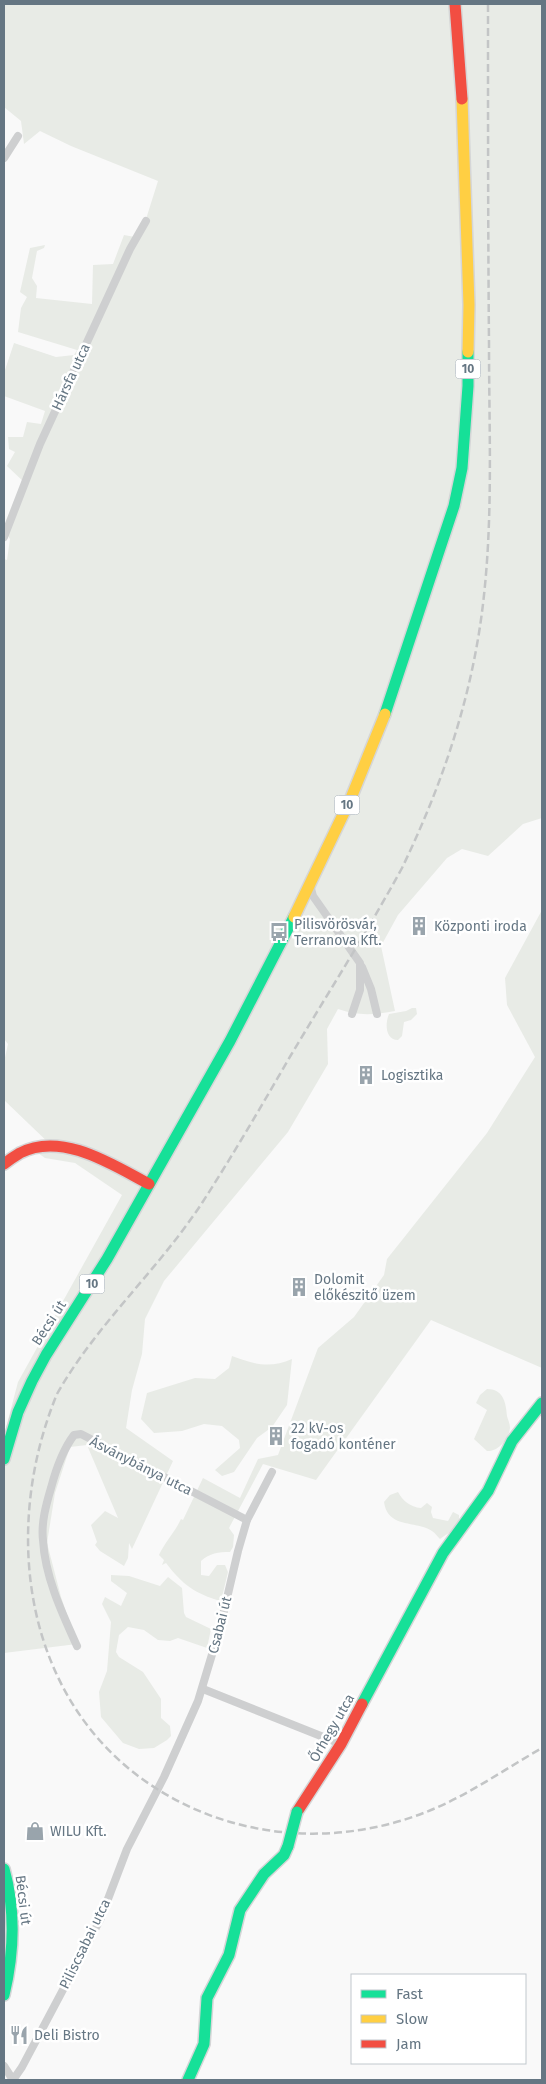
<svg xmlns="http://www.w3.org/2000/svg" width="546" height="2084" font-family="'Fira Sans',sans-serif">
<rect width="100%" height="100%" fill="#f9f9f9"/>
<g fill="#e8ebe6">
<path d="M 4,4 L 542,4 L 542,818 L 523,824 L 488,856 L 462,849 L 447,858 L 398,915 L 381,946 L 395,1011 C 374,1015 357,1016 338,1009 L 327,1029 L 328,1064 L 288,1132 L 164,1281 L 145,1319 L 142,1354 L 132,1390 L 126,1428 L 173,1461 L 132,1549 L 129,1543 L 128,1558 L 124,1566 L 100,1551 L 95,1545 L 97,1542 L 91,1525 L 105,1511 L 118,1518 L 87,1445 L 70,1447 L 55,1493 L 47,1543 L 61,1597 L 77,1644 L 4,1653 L 4,1435 L 18,1382 L 122,1195 L 75,1163 L 45,1158 L 38,1153 L 54,1148 L 4,1100 L 4,1062 L 8,1044 L 4,1039 L 4,559 L 7,560 L 10,539 L 6,532 L 26,484 L 7,466 L 15,452 L 9,449 L 8,437 L 23,437 L 27,422 L 41,424 L 45,411 L 4,396 L 4,373 L 14,343 L 56,357 L 74,355 L 77,350 L 18,332 L 21,308 L 27,297 L 20,292 L 30,248 L 45,245 L 44,248 L 37,251 L 32,278 L 37,286 L 36,298 L 92,304 L 93,265 L 113,264 L 124,235 L 140,238 L 158,181 L 71,146 L 40,131 L 24,144 L 21,121 L 4,107 Z"/>
<path d="M 542,910 L 542,1368 L 431,1320 L 316,1480 L 263,1464 L 229,1528 L 234,1535 L 233,1547 L 230,1552 C 218,1552 210,1553 201,1561 L 201,1575 L 209,1576 L 217,1565 L 225,1565 L 228,1572 L 221,1601 C 195,1594 182,1584 166,1563 L 162,1565 L 164,1560 L 159,1555 C 165,1542 175,1532 181,1519 L 183,1520 L 203,1478 L 240,1498 L 258,1459 L 278,1455 L 318,1348 L 354,1317 L 384,1275 L 387,1259 L 487,1133 L 535,1057 L 507,1005 L 505,978 Z"/>
<path d="M 412,1008 L 416,1008 L 417,1014 L 411,1020 L 404,1022 L 402,1036 L 398,1040 C 385,1040 385,1023 389,1014 L 406,1011 Z"/>
<path d="M 232,1356 C 253,1364 270,1369 292,1359 L 287,1405 L 272,1427 L 257,1438 L 234,1472 L 222,1476 L 215,1470 L 240,1448 L 239,1440 L 222,1426 L 204,1424 L 182,1431 L 154,1433 L 141,1419 L 147,1393 L 195,1378 L 215,1379 L 229,1368 Z"/>
<path d="M 487,1389 C 503,1389 506,1402 507,1416 C 508,1420 510,1424 510,1428 C 509,1439 498,1452 487,1451 L 474,1439 L 487,1410 L 476,1403 L 480,1395 Z"/>
<path d="M 398,1492 C 403,1501 410,1507 421,1508 L 427,1503 L 432,1507 L 431,1512 L 433,1518 L 448,1521 L 453,1512 L 459,1515 C 460,1530 450,1531 440,1539 C 438,1537 435,1533 432,1531 C 415,1520 388,1529 384,1502 L 390,1495 Z"/>
<path d="M 111,1575 L 129,1576 L 160,1586 L 168,1577 L 182,1588 L 184,1613 L 186,1617 L 211,1629 L 207,1648 L 178,1638 L 170,1641 L 158,1640 L 144,1630 L 128,1627 L 119,1635 L 116,1652 L 119,1657 L 143,1672 L 161,1699 L 161,1718 L 170,1726 L 171,1736 L 167,1740 L 154,1748 L 139,1749 L 123,1743 L 101,1717 L 99,1692 L 107,1671 L 111,1622 L 102,1604 L 105,1597 L 121,1606 L 127,1593 L 111,1581 Z"/>
</g>
<g fill="none" stroke-linecap="round" stroke-linejoin="round">
<g stroke="#d5d6d7" stroke-width="14">
<g id="fast">
<path d="M 385,714 L 454,506 L 462,468 L 468,386 L 468,352"/>
<path d="M 4,1459 L 18,1412 L 32,1381 L 46,1355 L 107,1259 L 230,1041 L 294,917"/>
<path d="M 362,1704 L 443,1553 L 488,1491 L 512,1441 L 542,1403"/>
<path d="M 4,1869 C 16,1911 14,1953 4,1995"/>
<path d="M 188,2080 L 204,2044 L 207,1998 L 229,1955 L 240,1910 L 264,1874 L 284,1855 L 288,1846"/>
</g>
</g>
<g stroke="#d5d6d7" stroke-width="14">
<g id="slow">
<path d="M 462,99 L 469,305 L 468,352"/>
<path d="M 294,917 L 351,798 L 385,714"/>
</g>
</g>
<g stroke="#d5d6d7" stroke-width="14">
<g id="jam">
<path d="M 455,4 L 462,99"/>
<path d="M 4,1164 C 9,1160 15,1156 20,1153 C 62,1131 113,1165 149,1184"/>
<path d="M 297,1812 L 341,1744 L 362,1704"/>
</g>
</g>
<g stroke="#cecfd0" stroke-width="8">
<path d="M 4,158 L 18,136"/>
<path d="M 4,537 L 40,444 L 130,249 L 146,221"/>
<path d="M 310,885 L 313,896 L 360,963 L 360,990 L 352,1014"/>
<path d="M 362,967 L 371,989 L 377,1014"/>
<path d="M 77,1646 C 62,1613 45,1577 43,1540 C 41,1523 46,1505 51,1488 C 56,1469 62,1451 74,1435 L 81,1434 L 247,1520"/>
<path d="M 203,1689 L 341,1744"/>
<path d="M 4,2066 L 13,2080"/>
<path d="M 13,2080 L 22,2067 L 100,1920 L 127,1849 L 164,1777 L 198,1701 L 220,1628 L 238,1551 L 247,1520 L 272,1472"/>
</g>
<use href="#fast" stroke="#16e098" stroke-width="11"/>
<use href="#slow" stroke="#ffcf43" stroke-width="11"/>
<use href="#jam" stroke="#f24e42" stroke-width="11"/>
<path stroke="#c3c5c6" stroke-width="2.5" stroke-dasharray="8 4" stroke-linecap="butt" d="M 488,4 C 488,117 488,230 489,344 C 489,427 493,512 484,595 C 474,691 444,781 402,868 C 367,932 328,993 291,1055 C 262,1105 233,1155 202,1203 C 158,1270 96,1325 57,1394 C 0,1532 24,1705 157,1789 C 239,1841 342,1847 431,1810 C 470,1794 505,1769 542,1748"/>
<g stroke="#d5d6d7" stroke-width="14" stroke-linecap="butt">
<path id="fast-bridge" d="M 288,1846 L 297,1812"/>
</g>
<use href="#fast-bridge" stroke="#16e098" stroke-width="11"/>
</g>
<defs>
<g id="building-bare" transform="scale(1.5)"><path d="M-4-6H4V6H1V3H-1V6H-4ZM-2.5-4.3h1.7v1.8h-1.7ZM.8-4.3h1.7v1.8H.8ZM-2.5-1h1.7V.8h-1.7ZM.8-1h1.7V.8H.8Z" fill="#99a4ac" stroke="#fff" stroke-width="2.5" paint-order="stroke"/></g>
<g id="bus-bare" transform="scale(1.5)"><path d="M-5-6H5V4H4V6H2V4H-2V6H-4V4H-5ZM-3.5-4V0h7V-4ZM-3.5 1.2v1.5H-2V1.2ZM2 1.2v1.5H3.5V1.2Z" fill="#99a4ac" stroke="#fff" stroke-width="2.5" paint-order="stroke"/></g>
<g id="shop-bare" transform="scale(1.5)"><path d="M-5-2.5h2.3a2.7 3.5 0 0 1 5.4 0H5L5.5 6h-11ZM-1.5-2.5h3a1.5 2.3 0 0 0-3 0Z" fill="#99a4ac" stroke="#fff" stroke-width="2.5" paint-order="stroke"/></g>
<g id="restaurant-bare" transform="scale(1.5)"><path d="M-5-6h1v4h1v-4h1v4h1v-4h1v5L-1.5 .5V6h-2V.5L-5-1ZM5-6V6H3V1.5H1.5Q1.5-4 5-6Z" fill="#99a4ac" stroke="#fff" stroke-width="2.5" paint-order="stroke"/></g>
</defs>
<g fill-rule="evenodd">
<use href="#building-bare" x="419" y="926"/>
<use href="#bus-bare" x="279" y="932"/>
<use href="#building-bare" x="366" y="1075"/>
<use href="#building-bare" x="299" y="1287"/>
<use href="#building-bare" x="276" y="1436"/>
<use href="#shop-bare" x="35" y="1831"/>
<use href="#restaurant-bare" x="19" y="2035"/>
</g>
<g text-anchor="middle" dominant-baseline="central" stroke-width="5" stroke-linejoin="round" paint-order="stroke">
<g fill="#fff" stroke="#939fa8" stroke-width="1">
<rect x="455.5" y="359.5" width="25" height="19" rx="4"/>
<rect x="334.5" y="795.5" width="25" height="19" rx="4"/>
<rect x="79.5" y="1274.5" width="25" height="19" rx="4"/>
</g>
<g font-size="12" font-weight="bold" fill="#657683">
<text x="468" y="369">10</text>
<text x="347" y="805">10</text>
<text x="92" y="1284">10</text>
</g>
<g font-size="14" fill="#657683" stroke="#fff">
<text transform="translate(71 377) rotate(-65)">Hársfa utca</text>
<text transform="translate(49 1323) rotate(-57)">Bécsi út</text>
<text transform="translate(141 1466) rotate(27)">Ásványbánya utca</text>
<text transform="translate(220 1625) rotate(-76)">Csabai út</text>
<text transform="translate(332 1728) rotate(-60)">Őrhegy utca</text>
<text transform="translate(23 1900) rotate(83)">Bécsi út</text>
<text transform="translate(85 1944) rotate(-64)">Piliscsabai utca</text>
</g>
<g font-size="14" fill="#657683" stroke="#fff" text-anchor="start">
<text x="294" y="924">Pilisvörösvár,<tspan x="294" dy="16">Terranova Kft.</tspan></text>
<text x="434" y="926">Központi iroda</text>
<text x="381" y="1075">Logisztika</text>
<text x="314" y="1279">Dolomit<tspan x="314" dy="16">előkészitő üzem</tspan></text>
<text x="291" y="1428">22 kV-os<tspan x="291" dy="16">fogadó konténer</tspan></text>
<text x="50" y="1831">WILU Kft.</text>
<text x="34" y="2035">Deli Bistro</text>
</g>
</g>
<rect width="546" height="2084" fill="none" stroke="#657683" stroke-width="10"/>
<rect x="351" y="1974" width="175" height="90" fill="#ffffff" stroke="#c1c8cd"/>
<rect x="361" y="1990" width="25" height="8" fill="#16e098" stroke="#c1c8cd"/>
<text x="396" y="1999" font-size="15" fill="#657683">Fast</text>
<rect x="361" y="2015" width="25" height="8" fill="#ffcf43" stroke="#c1c8cd"/>
<text x="396" y="2024" font-size="15" fill="#657683">Slow</text>
<rect x="361" y="2040" width="25" height="8" fill="#f24e42" stroke="#c1c8cd"/>
<text x="396" y="2049" font-size="15" fill="#657683">Jam</text>
</svg>
